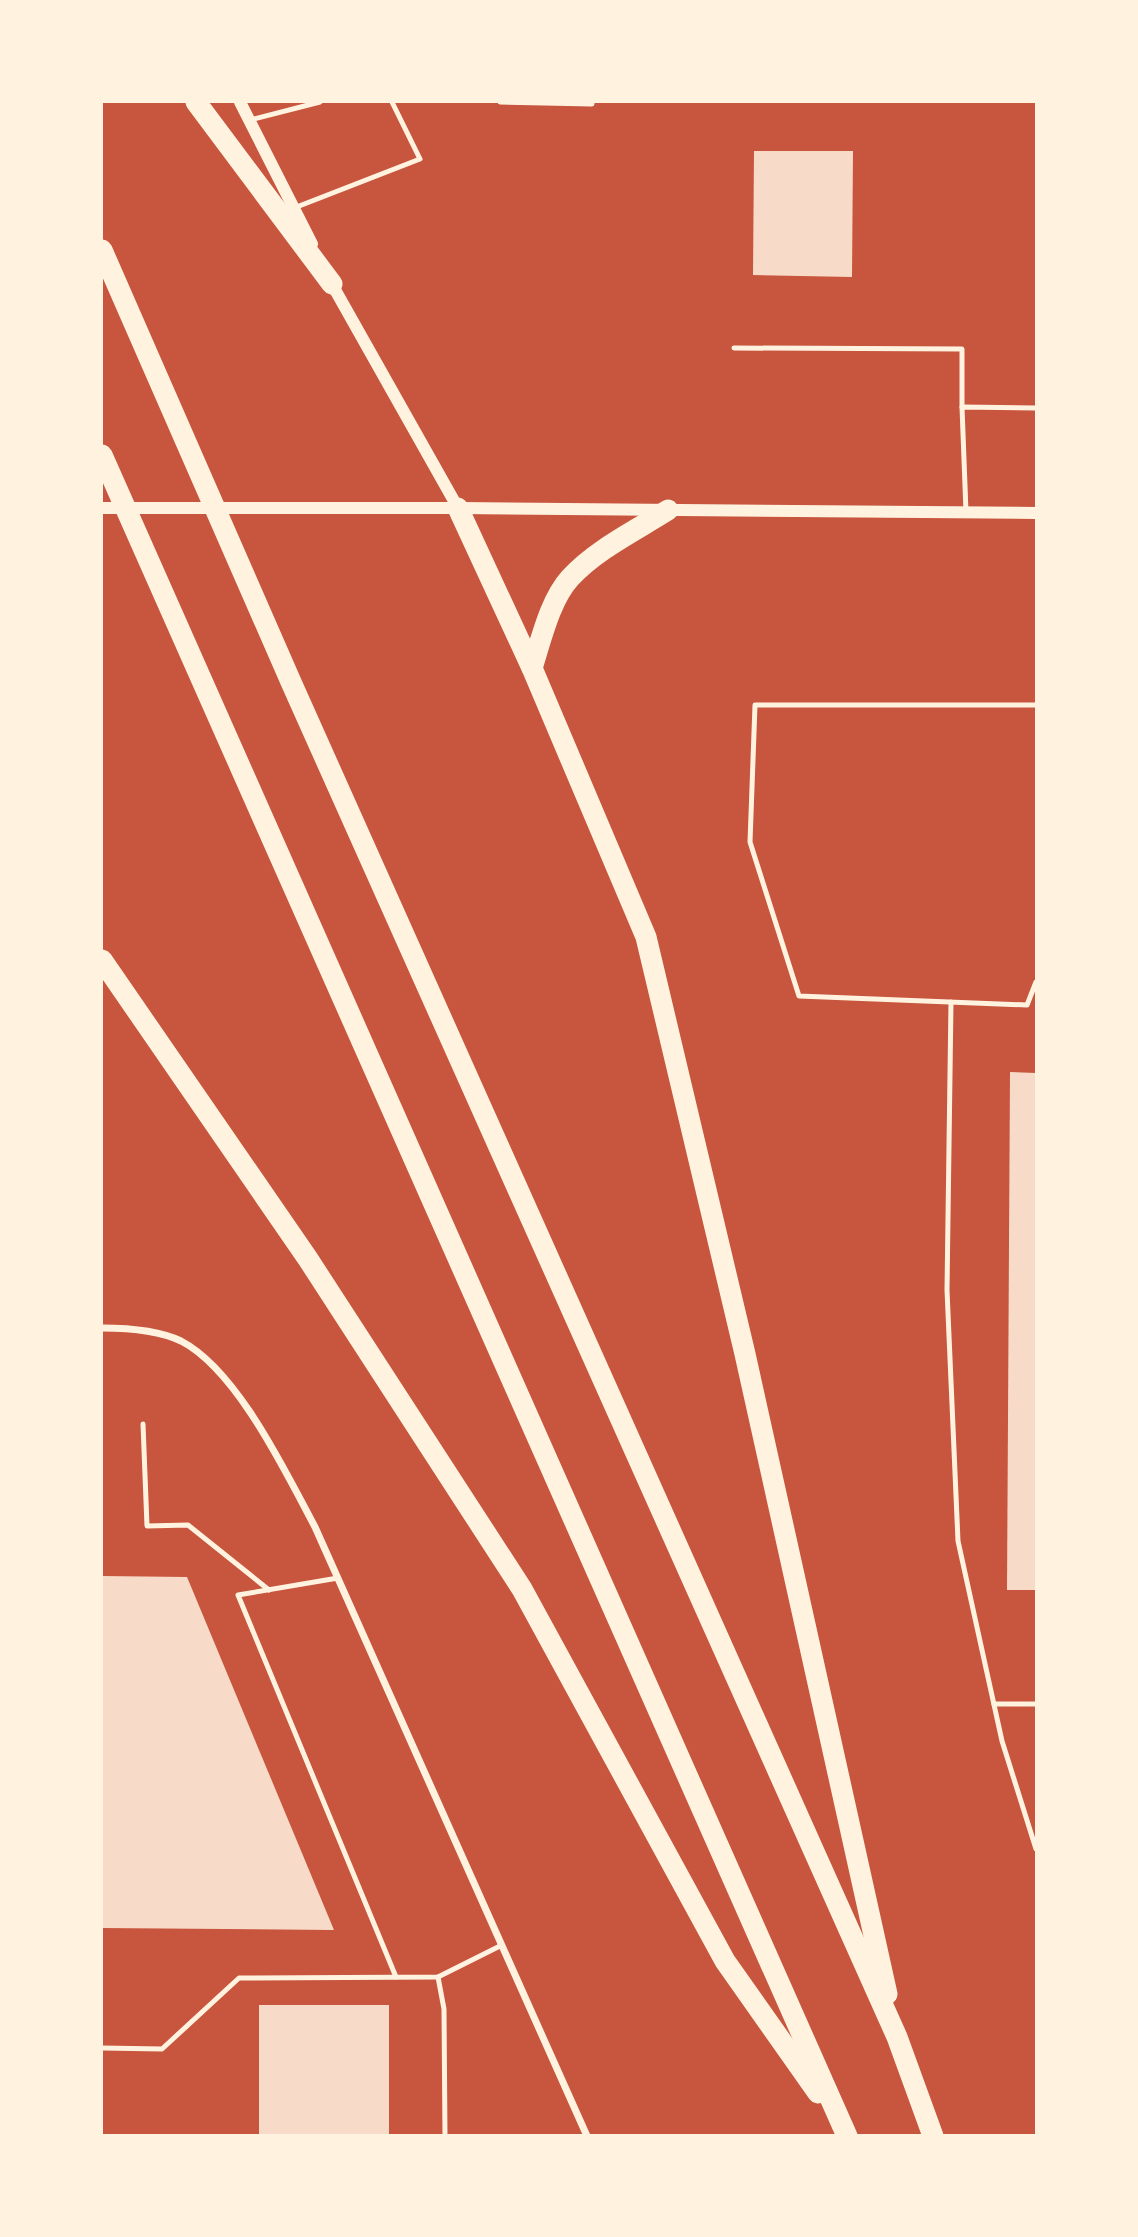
<svg xmlns="http://www.w3.org/2000/svg" width="1138" height="2237" font-family="Mulish,sans-serif">
<rect width="100%" height="100%" fill="#c8553d"/>
<g fill="#f7dbc8">
<path d="M 754,151 L 853,151 L 852,277 L 753,275 Z"/>
<path d="M 1010,1072 L 1036,1073 L 1036,1590 L 1007,1590 Z"/>
<path d="M 102,1576 L 187,1577 L 334,1930 L 102,1928 Z"/>
<rect x="259" y="2005" width="130" height="131"/>
</g>
<g fill="none" stroke-linecap="round" stroke-linejoin="round">
<g stroke="#fff3e0" stroke-width="5">
<path d="M 500,102 L 592,104 L 592,102"/>
<path d="M 250,120 L 320,102"/>
<path d="M 294,208 L 420,159 L 392,102"/>
<path d="M 734,348 L 962,349 L 962,407"/>
<path d="M 966,512 L 962,407 L 1036,408"/>
<path d="M 1036,705 L 755,705 L 750,842 L 799,996 L 1027,1005 L 1036,982"/>
<path d="M 951,1002 L 947,1290 L 958,1541 L 1002,1741 L 1036,1849"/>
<path d="M 143,1424 L 147,1526 L 188,1525 L 269,1590"/>
<path d="M 338,1578 L 238,1595 L 396,1977"/>
<path d="M 994,1704 L 1036,1704"/>
<path d="M 438,1977 L 444,2009 L 445,2136"/>
<path d="M 102,2048 L 162,2049 L 239,1978 L 438,1977 L 502,1945"/>
</g>
<path stroke="#fff3e0" stroke-width="7" d="M 102,1328 C 127,1328 158,1330 181,1341 C 237,1370 285,1471 315,1527 L 587,2136"/>
<g stroke="#fff3e0" stroke-width="12">
<path d="M 240,102 L 312,244"/>
<path d="M 329,279 L 458,508"/>
<path d="M 102,508 L 458,508 L 1036,513"/>
</g>
<g stroke="#fff3e0" stroke-width="21">
<path d="M 196,102 L 332,284"/>
<path d="M 102,250 L 291,682 L 897,2037 L 933,2136"/>
<path d="M 102,455 L 847,2136"/>
<path d="M 458,508 L 532,668 L 646,937 L 745,1354 L 887,1994"/>
<path d="M 532,668 C 541,640 550,600 570,578 C 597,549 635,531 668,510"/>
<path d="M 102,960 L 308,1259 L 522,1589 L 725,1961 L 818,2093"/>
</g>
</g>
<rect width="1138" height="2237" fill="none" stroke="#fff3e0" stroke-width="206"/>
</svg>
